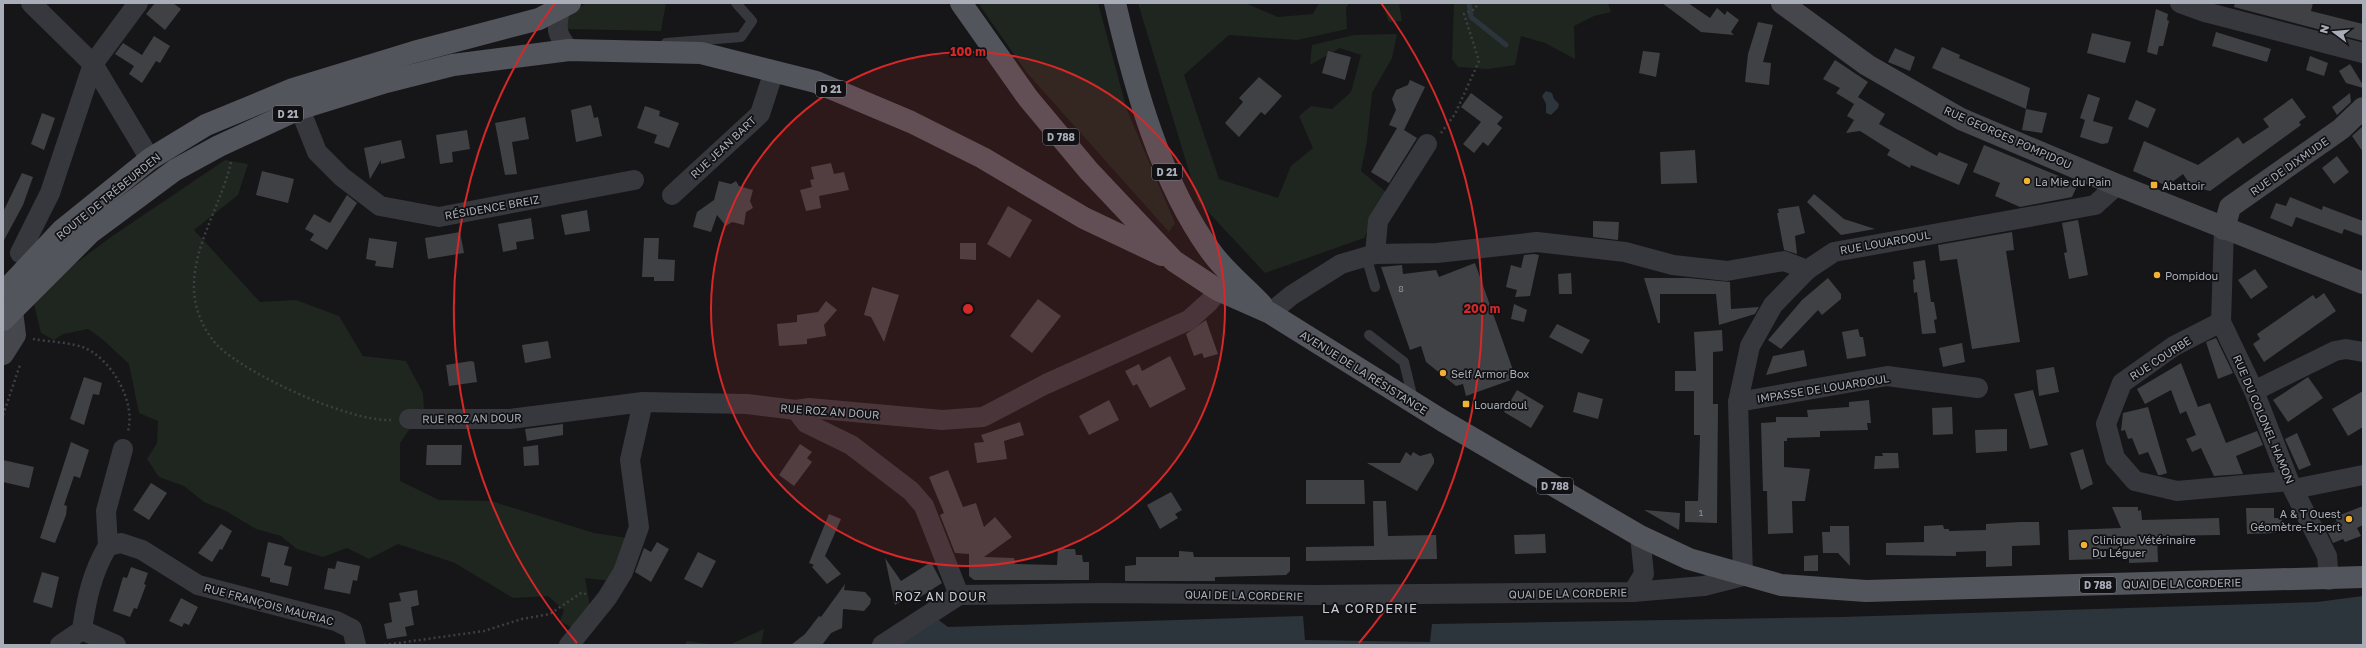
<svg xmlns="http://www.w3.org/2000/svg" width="2366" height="648" font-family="'Golos Text',sans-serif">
<rect width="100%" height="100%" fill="#161618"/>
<g fill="#1e261f">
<path d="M 586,3 L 666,3 L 661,31 L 567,29 L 563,20 Z"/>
<path d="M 978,3 L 1098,3 L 1127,110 L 1175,223 L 1169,232 L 1027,73 Z"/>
<path d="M 1138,3 L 1245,3 L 1278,17 L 1313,14 L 1319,3 L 1349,3 L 1346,8 L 1347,29 L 1297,40 L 1229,35 L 1184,75 L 1219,179 L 1278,198 L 1291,166 L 1313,148 L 1299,116 L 1311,106 L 1332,109 L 1351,92 L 1361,55 L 1340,48 L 1310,65 L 1312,45 L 1354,35 L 1397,34 L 1392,58 L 1372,93 L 1367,141 L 1361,171 L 1387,193 L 1364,238 L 1265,273 L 1198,201 Z"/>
<path d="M 1379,3 L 1399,3 L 1402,21 L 1389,22 L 1383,6 Z"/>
<path d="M 1454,3 L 1608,3 L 1611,12 L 1594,16 L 1574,26 L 1575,59 L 1545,43 L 1521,36 L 1515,65 L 1488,69 L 1458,67 L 1452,59 Z"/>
<path d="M 225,160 L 248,164 L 238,195 L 194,230 L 260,302 L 296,300 L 339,316 L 363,356 L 406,361 L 423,393 L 424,408 L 400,443 L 400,481 L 439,500 L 491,501 L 594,533 L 627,538 L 611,581 L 585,578 L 590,607 L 572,628 L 560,621 L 564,610 L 548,596 L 513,598 L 455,563 L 398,544 L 369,559 L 347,548 L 323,557 L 297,549 L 281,536 L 256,529 L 226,511 L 204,502 L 184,486 L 159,477 L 147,459 L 157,443 L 158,421 L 139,413 L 129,364 L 101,338 L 88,329 L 63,334 L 54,340 L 41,333 L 34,304 L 64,272 L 111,237 Z"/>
<path d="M 764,629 L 761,645 L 729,645 Z"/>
<path d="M 687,641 L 717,645 L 685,645 Z"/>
</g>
<g fill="#2c353c">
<path d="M 1546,91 L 1552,93 L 1554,99 L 1559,104 L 1558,108 L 1551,115 L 1546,113 L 1546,104 L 1542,96 Z"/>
<path d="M 2363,596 L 2363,645 L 893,645 L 936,618 L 948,627 L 1303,616 L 1305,640 L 1430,642 L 1432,624 L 1842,617 L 2317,602 Z"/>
</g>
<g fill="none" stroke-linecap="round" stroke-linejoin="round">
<path stroke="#2c353c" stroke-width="5" d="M 1469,3 L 1471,17 L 1506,45"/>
</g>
<g fill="#404145">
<path d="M 155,3 L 173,3 L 181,9 L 165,30 L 146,14 Z"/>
<path d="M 1662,3 L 1688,3 L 1710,18 L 1717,8 L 1725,15 L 1727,11 L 1739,20 L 1731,32 L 1734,35 L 1701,32 Z"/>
<path d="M 2235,3 L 2313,3 L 2311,11 L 2363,24 L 2363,41 L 2234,7 Z"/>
<path d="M 2156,9 L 2168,14 L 2167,20 L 2169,21 L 2163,46 L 2159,46 L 2157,55 L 2147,52 Z"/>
<path d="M 1758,22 L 1773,25 L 1763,62 L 1771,63 L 1769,85 L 1745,82 L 1748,54 Z"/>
<path d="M 2216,32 L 2271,49 L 2267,62 L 2212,46 Z"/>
<path d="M 2092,33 L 2131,42 L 2125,63 L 2087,53 Z"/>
<path d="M 154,36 L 170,46 L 160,63 L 156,61 L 142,83 L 129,74 L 134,66 L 115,54 L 123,43 L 142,55 Z"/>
<path d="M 1942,47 L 1960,55 L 1959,58 L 2030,88 L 2026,109 L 1932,68 Z"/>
<path d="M 1895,48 L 1915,57 L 1910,71 L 1888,62 Z"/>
<path d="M 1328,51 L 1351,57 L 1345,80 L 1322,73 Z"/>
<path d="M 1643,51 L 1660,53 L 1656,77 L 1639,73 Z"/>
<path d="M 2310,56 L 2328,63 L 2324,76 L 2306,70 Z"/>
<path d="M 1835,60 L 1868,82 L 1858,97 L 1885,114 L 1879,124 L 1937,156 L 1939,152 L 1968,164 L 1959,185 L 1911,165 L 1910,168 L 1887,155 L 1890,150 L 1860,131 L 1846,133 L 1854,120 L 1847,116 L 1857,99 L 1854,104 L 1836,93 L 1840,88 L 1823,79 Z"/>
<path d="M 2350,64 L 2363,85 L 2363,88 L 2346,83 L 2339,71 Z"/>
<path d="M 1259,77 L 1282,96 L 1265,115 L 1261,112 L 1239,137 L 1225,123 L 1243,102 L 1239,98 Z"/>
<path d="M 1410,80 L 1425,87 L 1404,130 L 1417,138 L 1389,183 L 1371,172 L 1397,128 L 1389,125 L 1396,110 L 1392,99 L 1396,90 L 1408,85 Z"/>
<path d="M 1471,93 L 1503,117 L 1497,124 L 1502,128 L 1488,146 L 1483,142 L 1474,153 L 1463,144 L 1481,122 L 1461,107 Z"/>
<path d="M 2350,93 L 2351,102 L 2337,115 L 2332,107 Z"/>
<path d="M 2088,94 L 2100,98 L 2093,121 L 2113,127 L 2108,143 L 2102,144 L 2080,137 L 2085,120 L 2080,118 Z"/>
<path d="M 2292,98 L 2306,117 L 2299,122 L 2301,125 L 2210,191 L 2191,186 L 2183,174 L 2167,186 L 2133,171 L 2144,141 L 2198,165 L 2238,137 L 2243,144 L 2269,127 L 2263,119 Z"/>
<path d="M 2136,100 L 2156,109 L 2148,128 L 2128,119 Z"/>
<path d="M 591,105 L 594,118 L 598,117 L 602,136 L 576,142 L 571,110 Z"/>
<path d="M 645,106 L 660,111 L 659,116 L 679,123 L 669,148 L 654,143 L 657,135 L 637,128 Z"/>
<path d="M 2026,109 L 2047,113 L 2042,133 L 2022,130 Z"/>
<path d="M 42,113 L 55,118 L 44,150 L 31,144 Z"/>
<path d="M 525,117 L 529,139 L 512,142 L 517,174 L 505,175 L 495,123 Z"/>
<path d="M 2362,127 L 2363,129 L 2363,152 L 2352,136 Z"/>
<path d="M 467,130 L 470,149 L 452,152 L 453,162 L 440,164 L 436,135 Z"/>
<path d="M 401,140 L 405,158 L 381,164 L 381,160 L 370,179 L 364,148 Z"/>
<path d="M 1984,145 L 2078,184 L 2072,197 L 2020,207 L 1995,196 L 2000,183 L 1973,172 Z"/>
<path d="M 1695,150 L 1697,183 L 1661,184 L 1660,152 Z"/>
<path d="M 2337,156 L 2349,172 L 2334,184 L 2322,168 Z"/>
<path d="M 831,163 L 834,174 L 844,172 L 849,190 L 819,196 L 821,208 L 806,211 L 800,190 L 812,187 L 810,180 L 814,179 L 811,167 Z"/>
<path d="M 262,171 L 294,179 L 288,203 L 256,195 Z"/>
<path d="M 22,173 L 33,177 L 23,205 L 3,242 L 3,212 Z"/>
<path d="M 719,181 L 731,184 L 736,181 L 739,186 L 753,190 L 750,201 L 753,208 L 746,212 L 744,225 L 732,222 L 726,226 L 717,215 L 711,232 L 693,227 L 697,212 L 714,200 Z"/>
<path d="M 1814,194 L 1844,219 L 1875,229 L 1841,235 L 1807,202 Z"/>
<path d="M 347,195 L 357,203 L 327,250 L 310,240 L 314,234 L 305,229 L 314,214 L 330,223 Z"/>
<path d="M 2290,197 L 2322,210 L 2323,206 L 2363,221 L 2363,236 L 2344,229 L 2342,234 L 2296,217 L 2292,227 L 2270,218 L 2276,203 L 2286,206 Z"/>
<path d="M 1008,206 L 1032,220 L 1010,258 L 987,244 Z"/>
<path d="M 1799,206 L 1805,233 L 1795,236 L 1797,254 L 1784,250 L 1777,213 L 1779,213 L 1778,209 Z"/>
<path d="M 587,210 L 590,231 L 565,235 L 561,215 Z"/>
<path d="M 531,218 L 534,239 L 516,242 L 517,249 L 503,252 L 498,224 Z"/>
<path d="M 2078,220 L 2088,275 L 2069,279 L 2064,253 L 2067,252 L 2062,223 Z"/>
<path d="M 1593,221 L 1619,222 L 1618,240 L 1593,237 Z"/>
<path d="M 460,232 L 464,253 L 428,259 L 425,238 Z"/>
<path d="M 2012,232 L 2014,250 L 2006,251 L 2020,342 L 1972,349 L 1957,259 L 1940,261 L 1938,245 Z"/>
<path d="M 369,238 L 397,242 L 393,268 L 375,266 L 376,261 L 366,259 Z"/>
<path d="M 644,238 L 659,238 L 658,259 L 675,260 L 674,281 L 654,281 L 654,277 L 642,277 Z"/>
<path d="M 960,243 L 976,243 L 976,260 L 960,259 Z"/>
<path d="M 1534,254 L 1539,255 L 1530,296 L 1515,297 L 1517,290 L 1506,287 L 1511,265 L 1521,268 L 1524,255 Z"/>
<path d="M 1925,260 L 1931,302 L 1934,302 L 1937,319 L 1934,320 L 1936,333 L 1922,334 L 1917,292 L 1914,293 L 1913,280 L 1915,279 L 1913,262 Z"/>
<path d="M 1475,263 L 1513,370 L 1511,380 L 1466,396 L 1463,384 L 1456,386 L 1426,362 L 1421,346 L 1410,350 L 1381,267 L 1402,265 L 1403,274 L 1436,270 L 1439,277 Z"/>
<path d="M 2255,269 L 2268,287 L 2251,299 L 2238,280 Z"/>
<path d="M 1571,273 L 1572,294 L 1559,294 L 1558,274 Z"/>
<path d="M 1644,278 L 1688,278 L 1730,282 L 1731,309 L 1759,307 L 1755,314 L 1719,325 L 1716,294 L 1660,294 L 1660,323 L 1658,323 Z"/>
<path d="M 1828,278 L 1841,294 L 1841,299 L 1822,315 L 1818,310 L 1781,349 L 1768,340 L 1802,300 Z"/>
<path d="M 872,287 L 899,295 L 884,342 L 871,317 L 864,315 Z"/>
<path d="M 2324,293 L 2336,311 L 2264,362 L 2253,344 L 2260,339 L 2257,334 L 2313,295 L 2316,299 Z"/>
<path d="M 1038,299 L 1061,316 L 1032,353 L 1010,336 Z"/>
<path d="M 826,301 L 837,310 L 824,325 L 826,336 L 807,339 L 807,344 L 779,346 L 777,324 L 797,322 L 797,315 L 818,312 Z"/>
<path d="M 1514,304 L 1527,310 L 1524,322 L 1511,319 Z"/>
<path d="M 1206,320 L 1218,354 L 1204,358 L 1202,353 L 1194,356 L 1186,334 Z"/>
<path d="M 1557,324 L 1590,340 L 1582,354 L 1549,337 Z"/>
<path d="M 1858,329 L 1860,337 L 1863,337 L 1866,356 L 1847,359 L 1842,332 Z"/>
<path d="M 1722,330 L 1723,351 L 1713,352 L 1713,404 L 1718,404 L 1717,523 L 1685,522 L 1685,501 L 1698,501 L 1700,435 L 1694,435 L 1694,391 L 1675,391 L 1675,371 L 1696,371 L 1694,332 Z"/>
<path d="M 2216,338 L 2233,373 L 2218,379 L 2206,342 Z"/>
<path d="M 548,341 L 551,358 L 525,363 L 522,345 Z"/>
<path d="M 1962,343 L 1965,362 L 1943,367 L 1939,348 Z"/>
<path d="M 1804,350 L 1807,366 L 1766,375 L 1773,356 Z"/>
<path d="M 1170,356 L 1186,389 L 1150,408 L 1137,384 L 1133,386 L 1125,371 L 1139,364 L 1142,371 Z"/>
<path d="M 471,361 L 474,362 L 477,382 L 449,386 L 446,365 Z"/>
<path d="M 2181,363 L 2198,407 L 2210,403 L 2226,443 L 2257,431 L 2263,445 L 2236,456 L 2243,474 L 2214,476 L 2201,448 L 2192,452 L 2186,439 L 2196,435 L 2186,411 L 2180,414 L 2171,390 L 2145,404 L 2137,389 Z"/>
<path d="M 2054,367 L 2059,392 L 2039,396 L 2036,370 Z"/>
<path d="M 84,377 L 102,383 L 99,395 L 93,394 L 84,425 L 70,419 Z"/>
<path d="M 2308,377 L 2323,398 L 2288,422 L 2273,400 Z"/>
<path d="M 1517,390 L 1544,406 L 1531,428 L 1504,412 Z"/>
<path d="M 2033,390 L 2048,445 L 2030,449 L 2014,394 Z"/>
<path d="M 2363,391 L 2363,427 L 2348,436 L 2332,409 Z"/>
<path d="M 1578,392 L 1603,399 L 1598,419 L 1573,412 Z"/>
<path d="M 1109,400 L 1119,420 L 1089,435 L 1079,416 Z"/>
<path d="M 1869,400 L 1871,423 L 1867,423 L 1868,430 L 1820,431 L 1820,437 L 1787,438 L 1787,441 L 1784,441 L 1784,467 L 1810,469 L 1805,501 L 1792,501 L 1793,533 L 1768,534 L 1767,491 L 1763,491 L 1761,423 L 1776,422 L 1776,417 L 1808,417 L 1807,410 L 1849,407 L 1849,402 Z"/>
<path d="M 1952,407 L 1953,434 L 1933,435 L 1932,408 Z"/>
<path d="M 2148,407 L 2167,473 L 2161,475 L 2158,475 L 2148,452 L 2139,455 L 2132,438 L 2128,439 L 2125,430 L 2121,431 L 2123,413 Z"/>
<path d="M 1020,422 L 1024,435 L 1004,441 L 1007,459 L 977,463 L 974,443 L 984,442 L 981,435 Z"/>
<path d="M 563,424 L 563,435 L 527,441 L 525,429 Z"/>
<path d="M 2007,429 L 2007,451 L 1976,453 L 1975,430 Z"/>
<path d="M 2297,433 L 2311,465 L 2299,470 L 2285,439 Z"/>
<path d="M 71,442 L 89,450 L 80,478 L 74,476 L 64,505 L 67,506 L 66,515 L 55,543 L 40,538 Z"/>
<path d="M 800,444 L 812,452 L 807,458 L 812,462 L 794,486 L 779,475 Z"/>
<path d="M 427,445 L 462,445 L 461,465 L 426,465 Z"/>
<path d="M 538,445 L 539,465 L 524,466 L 523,447 Z"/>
<path d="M 2083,449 L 2093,484 L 2081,490 L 2070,453 Z"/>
<path d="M 1406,452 L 1411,456 L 1413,452 L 1420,456 L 1431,453 L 1434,459 L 1434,463 L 1417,491 L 1367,463 L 1400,463 Z"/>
<path d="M 1882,453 L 1898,453 L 1899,468 L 1874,469 L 1875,456 L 1883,456 Z"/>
<path d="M 3,460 L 34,467 L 29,488 L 3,482 Z"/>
<path d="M 948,470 L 963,507 L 976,503 L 984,527 L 995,517 L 1012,537 L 984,557 L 1014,558 L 1015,564 L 1057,565 L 1058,549 L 1075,549 L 1076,555 L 1082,555 L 1083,562 L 1089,562 L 1089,580 L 974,580 L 969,576 L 969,554 L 955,553 L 940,515 L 944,513 L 929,477 Z"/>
<path d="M 1306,480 L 1364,480 L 1365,504 L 1306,504 Z"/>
<path d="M 151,483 L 167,493 L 149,520 L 133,510 Z"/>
<path d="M 1171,492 L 1182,510 L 1175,514 L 1178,518 L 1160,529 L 1147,505 Z"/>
<path d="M 1373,501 L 1386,501 L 1388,536 L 1436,535 L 1437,559 L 1306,561 L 1306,547 L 1374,546 Z"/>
<path d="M 2363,506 L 2363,525 L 2357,528 L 2361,536 L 2345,542 L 2343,539 L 2333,543 L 2325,526 L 2337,522 L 2335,517 Z"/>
<path d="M 2112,507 L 2138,507 L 2138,511 L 2141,510 L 2142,520 L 2219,518 L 2220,535 L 2157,536 L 2158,562 L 2129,563 L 2129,549 L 2101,549 L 2101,559 L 2069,560 L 2068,530 L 2121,528 Z"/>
<path d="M 2246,508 L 2274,508 L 2274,518 L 2282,518 L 2282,530 L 2276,531 L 2276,533 L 2247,534 Z"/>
<path d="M 1644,510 L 1680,513 L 1679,530 Z"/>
<path d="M 829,514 L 841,519 L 825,556 L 841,574 L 827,584 L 812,567 L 814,565 L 809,563 Z"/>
<path d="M 2020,522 L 2039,522 L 2040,545 L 2012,546 L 2012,566 L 1986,567 L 1986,551 L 1956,552 L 1956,556 L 1886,555 L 1886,543 L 1924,542 L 1924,526 L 1943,525 L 1944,529 L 1949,529 L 1949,531 L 1986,530 L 1986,524 Z"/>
<path d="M 221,524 L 232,531 L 222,550 L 220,549 L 212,562 L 198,553 Z"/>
<path d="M 1830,526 L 1849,526 L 1850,566 L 1838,553 L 1823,553 L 1822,532 L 1830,532 Z"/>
<path d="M 1545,534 L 1546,553 L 1515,554 L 1514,535 Z"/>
<path d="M 268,542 L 289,547 L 284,565 L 292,567 L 288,586 L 270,582 L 270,578 L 261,576 Z"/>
<path d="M 657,542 L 669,549 L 651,582 L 635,572 L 644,548 L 651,552 Z"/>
<path d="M 1179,551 L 1193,552 L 1194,557 L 1290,557 L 1290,571 L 1286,575 L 1215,577 L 1215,581 L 1125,581 L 1125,566 L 1136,565 L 1136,557 L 1179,557 Z"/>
<path d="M 698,552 L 716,561 L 702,588 L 684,579 Z"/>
<path d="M 1818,555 L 1818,571 L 1804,571 L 1804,556 Z"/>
<path d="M 885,558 L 901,581 L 931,562 L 942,583 L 914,601 L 910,595 L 895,605 Z"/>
<path d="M 337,561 L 360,566 L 357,581 L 353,580 L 350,594 L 324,589 L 328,568 L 335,569 Z"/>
<path d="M 131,567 L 148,573 L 144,584 L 146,585 L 137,609 L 134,608 L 130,617 L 113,611 L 123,577 L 127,578 Z"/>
<path d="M 42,572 L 59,577 L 52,608 L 33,602 Z"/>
<path d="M 845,584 L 844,590 L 865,592 L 871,599 L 870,604 L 864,611 L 843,609 L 842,628 L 831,633 L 822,645 L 791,645 L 805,634 L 819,616 L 821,617 Z"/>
<path d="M 417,590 L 419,605 L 411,607 L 414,625 L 405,627 L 407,636 L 387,639 L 384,624 L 392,622 L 389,603 L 401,601 L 399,593 Z"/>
<path d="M 181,598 L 198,607 L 189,625 L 184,623 L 182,627 L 169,621 Z"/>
</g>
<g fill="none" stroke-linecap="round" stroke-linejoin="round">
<g stroke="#3d3f44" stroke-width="2.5" stroke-dasharray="2 3" stroke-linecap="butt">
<path d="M 1441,133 L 1455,114 L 1479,61 L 1464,14 L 1475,9 L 1478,3"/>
<path d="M 231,162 C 222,202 195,243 194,283 C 193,306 202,329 218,346 C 248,375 350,422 391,420"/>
<path d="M 33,339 C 49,342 70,342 85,348 C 112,360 136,402 128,431"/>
<path d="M 3,415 L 20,365"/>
<path d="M 384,645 L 484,631 L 522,619 L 550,614 L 581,593 L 586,594"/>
</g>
<g stroke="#37383d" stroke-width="10">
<path d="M 666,43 L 741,37 L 752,21 L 736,3"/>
<path d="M 1366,256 L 1375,287"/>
<path d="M 1369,335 L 1404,362 L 1413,399"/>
</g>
<g stroke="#37383d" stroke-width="20">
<path d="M 31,3 L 93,64 L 150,159"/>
<path d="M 2180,3 L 2205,12 L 2363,53"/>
<path d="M 560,9 C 556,30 556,33 569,50"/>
<path d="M 294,94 L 317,152 L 342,177 L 380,206 L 439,217 L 634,180"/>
<path d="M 672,195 L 760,114 L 774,71"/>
<path d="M 2224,229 L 2221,322 L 2254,391 L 2289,481 L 2327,556 L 2329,580"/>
<path d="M 20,253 L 50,193 L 93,64 L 138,3"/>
<path d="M 1375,254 L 1378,221 L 1427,144"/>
<path d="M 1270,313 L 1292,295 L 1341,264 L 1375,254 L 1437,253 L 1537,242 L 1625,252 L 1673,265 L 1727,271 L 1784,261 L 1807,270"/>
<path d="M 2221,322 L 2174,346 L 2122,383 L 2106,424 L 2115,458 L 2135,481 L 2177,491 L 2289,481"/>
<path d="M 2254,391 L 2335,351 L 2346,349 L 2363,352"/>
<path d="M 1738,402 L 1887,376 L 1978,388"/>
<path d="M 796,410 L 806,423 L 851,445 L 911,491 L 924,506 L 959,595"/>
<path d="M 409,419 L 510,419 L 643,402 L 747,404 L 796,410 L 809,408 L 942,420 L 983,417 L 1046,384 L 1189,320 L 1209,302 L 1218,290"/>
<path d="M 2294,489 L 2363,475"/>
<path d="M 108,546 L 106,511 L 123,449"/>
<path d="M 1633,592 L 1644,574 L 1640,536"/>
<path d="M 959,595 L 1103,593 L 1315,595 L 1633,592 L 1704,586 L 1743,576 L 1738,402 L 1750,346 L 1773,305 L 1807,270 L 1834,252 L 2095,205 L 2117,185"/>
<path d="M 82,630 L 116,645"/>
<path d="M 60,645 L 82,630 C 86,601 92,572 108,546 L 121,543 L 142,550 L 198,585 L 336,621 L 352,629 L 356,645"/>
<path d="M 569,645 L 607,598 L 623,572 L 639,527 L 630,460 L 643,402"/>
<path d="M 882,645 L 959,595"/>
</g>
<g stroke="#45474d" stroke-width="22">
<path d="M 1782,3 L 1867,65 L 1961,119 L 2117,185 L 2363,283"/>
<path d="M 2224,229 L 2230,207 L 2341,129 L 2363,108"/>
<path d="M 3,354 L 15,335 L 12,311"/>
</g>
<g stroke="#53555c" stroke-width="22">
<path d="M 961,3 L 1028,98 L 1089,171 L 1174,261 L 1218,290 L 1270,313 L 1443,421 L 1640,536 L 1689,559 L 1781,585 L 1866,591 L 2363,577"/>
<path d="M 1115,3 C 1134,85 1161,184 1212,253 C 1226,272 1246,288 1262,305"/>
<path d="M 3,293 L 62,230 L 150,159 L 206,125 L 293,89 L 414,52 L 539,19 L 570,3"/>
<path d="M 3,320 L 90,233 L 175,170 L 219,146 L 299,109 L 386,82 L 453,65 L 569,50 L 701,53 L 816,82 L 911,122 L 983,158 L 1084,218 L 1162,255"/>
</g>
</g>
<circle cx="968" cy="309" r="257" fill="#d62828" fill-opacity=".12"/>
<g fill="none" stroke="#d62828" stroke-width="2">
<circle cx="968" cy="309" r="257"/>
<path d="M577 643A514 514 0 0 1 555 3M1381 3A514 514 0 0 1 1359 643"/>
</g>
<g fill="#f2b134" stroke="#111113" stroke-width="1.5">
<circle cx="2027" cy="181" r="4"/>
<rect x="2150" y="181" width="8" height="8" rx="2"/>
<circle cx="2157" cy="275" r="4"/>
<circle cx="1443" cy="373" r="4"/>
<rect x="1462" y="400" width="8" height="8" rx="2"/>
<circle cx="2349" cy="519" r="4"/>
<circle cx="2084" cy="545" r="4"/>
</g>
<g text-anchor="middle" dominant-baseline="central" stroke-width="3.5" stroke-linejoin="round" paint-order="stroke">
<g font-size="9" fill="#8e929b">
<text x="1401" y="288">8</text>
<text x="1701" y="512">1</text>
</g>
<g fill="#111113" stroke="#7b7e86" stroke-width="1">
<rect x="816" y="81" width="30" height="16" rx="3"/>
<rect x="273" y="106" width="30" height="16" rx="3"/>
<rect x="1043" y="129" width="36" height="16" rx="3"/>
<rect x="1152" y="164" width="30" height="16" rx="3"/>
<rect x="1537" y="478" width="36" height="16" rx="3"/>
<rect x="2080" y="577" width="36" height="16" rx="3"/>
</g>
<g font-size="10" font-weight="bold" fill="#a8adb8">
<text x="831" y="89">D 21</text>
<text x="288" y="114">D 21</text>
<text x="1061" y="137">D 788</text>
<text x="1167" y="172">D 21</text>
<text x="1555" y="486">D 788</text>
<text x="2098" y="585">D 788</text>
</g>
<g font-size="11" fill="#a8adb8" stroke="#111113">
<text transform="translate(2008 137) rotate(24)">RUE GEORGES POMPIDOU</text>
<text transform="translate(723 147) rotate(-43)">RUE JEAN BART</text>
<text transform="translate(2289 166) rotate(-35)">RUE DE DIXMUDE</text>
<text transform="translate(108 196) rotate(-39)">ROUTE DE TRÉBEURDEN</text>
<text transform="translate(492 207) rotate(-10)">RÉSIDENCE BREIZ</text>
<text transform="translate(1885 242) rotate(-10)">RUE LOUARDOUL</text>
<text transform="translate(2160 358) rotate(-33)">RUE COURBE</text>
<text transform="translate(1364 372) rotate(32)">AVENUE DE LA RÉSISTANCE</text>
<text transform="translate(1823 388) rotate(-9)">IMPASSE DE LOUARDOUL</text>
<text transform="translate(830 411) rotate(4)">RUE ROZ AN DOUR</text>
<text transform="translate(472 418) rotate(-1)">RUE ROZ AN DOUR</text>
<text transform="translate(2264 419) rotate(67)">RUE DU COLONEL HAMON</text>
<text transform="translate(2182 583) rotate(-1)">QUAI DE LA CORDERIE</text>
<text transform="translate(1568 593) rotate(-1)">QUAI DE LA CORDERIE</text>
<text transform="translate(1244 595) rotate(1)">QUAI DE LA CORDERIE</text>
<text transform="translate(269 604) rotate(15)">RUE FRANÇOIS MAURIAC</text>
</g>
<g font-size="11" fill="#a8adb8" stroke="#111113" text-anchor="start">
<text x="2035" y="181">La Mie du Pain</text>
<text x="2162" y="185">Abattoir</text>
<text x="2165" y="275">Pompidou</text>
<text x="1451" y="373">Self Armor Box</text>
<text x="1474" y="404">Louardoul</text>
<text x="2341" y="513" text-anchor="end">A &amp; T Ouest<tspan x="2341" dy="13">Géomètre-Expert</tspan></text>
<text x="2092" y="539">Clinique Vétérinaire<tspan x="2092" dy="13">Du Léguer</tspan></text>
</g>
<g font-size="12" letter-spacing="1" fill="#c9ccd4" stroke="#111113">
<text x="941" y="596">ROZ AN DOUR</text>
</g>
<g font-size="13" letter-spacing="1" fill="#c9ccd4" stroke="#111113">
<text x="1370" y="608">LA CORDERIE</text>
</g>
</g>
<circle cx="968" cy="309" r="6" fill="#d62828" stroke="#111113" stroke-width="2"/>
<g font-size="12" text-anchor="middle" font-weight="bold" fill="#d62828" stroke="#111113" stroke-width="3.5" stroke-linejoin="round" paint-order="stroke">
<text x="968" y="56">100 m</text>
<text x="1482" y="313">200 m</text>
</g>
<rect width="2366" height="648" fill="none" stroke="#a8adb8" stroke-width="8"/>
<g transform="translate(2334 32) rotate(286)" stroke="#111113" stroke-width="3" paint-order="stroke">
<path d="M0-3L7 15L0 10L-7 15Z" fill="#a8adb8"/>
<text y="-6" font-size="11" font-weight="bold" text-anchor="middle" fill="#a8adb8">N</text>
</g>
</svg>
